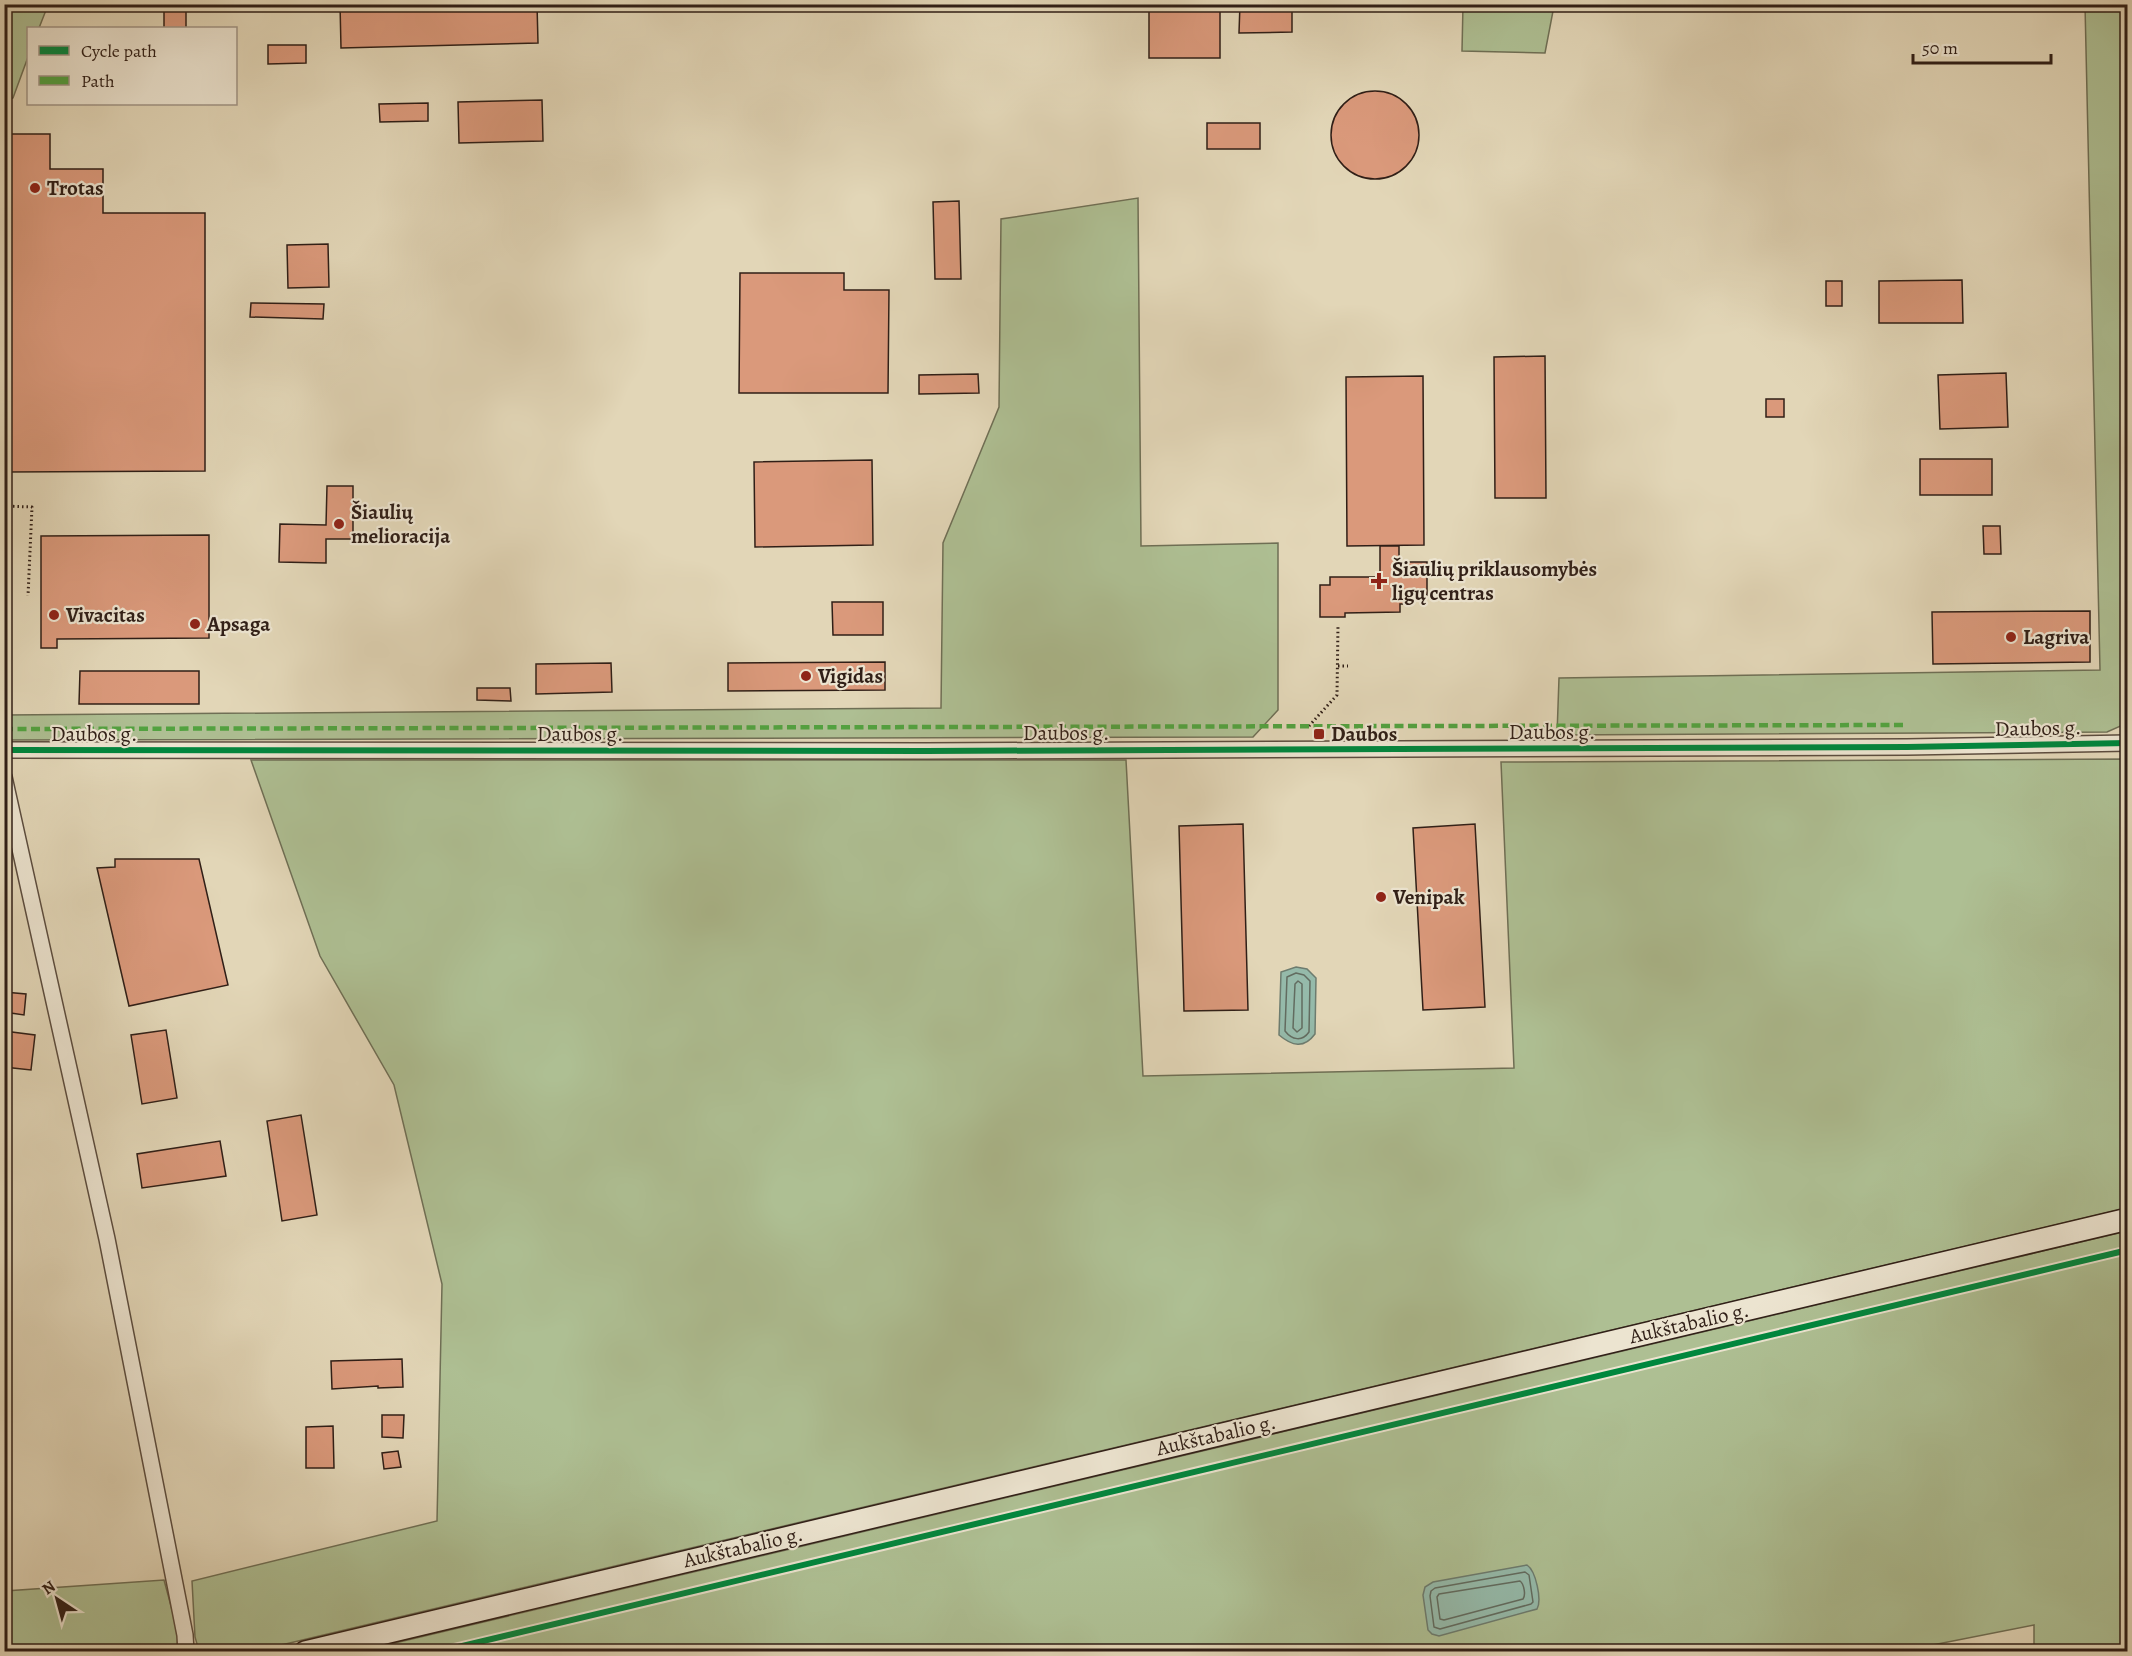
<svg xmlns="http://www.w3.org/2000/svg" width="2132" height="1656" font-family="Alegreya,serif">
<rect width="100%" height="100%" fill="#e2d6b7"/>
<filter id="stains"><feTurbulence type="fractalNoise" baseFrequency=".00333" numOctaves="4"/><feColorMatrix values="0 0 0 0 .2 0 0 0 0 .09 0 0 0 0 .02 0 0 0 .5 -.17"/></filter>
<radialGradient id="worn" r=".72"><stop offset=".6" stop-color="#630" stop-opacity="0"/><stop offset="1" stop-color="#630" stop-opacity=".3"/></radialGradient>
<g fill="#aebf93" stroke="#6f6f55" stroke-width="1.5">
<path d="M 5,4 L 48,5 L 39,28 L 28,28 L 28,57 L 13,98 L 5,101 Z"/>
<path d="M 1463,5 L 1463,4 L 1873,5 L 1553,11 L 1545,53 L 1462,51 Z"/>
<path d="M 2085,5 L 2127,5 L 2128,717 L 2123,725 L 2107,732 L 1557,735 L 1559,678 L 2100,670 Z"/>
<path d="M 1138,198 L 1141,546 L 1278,543 L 1278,710 L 1253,737 L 5,740 L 5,715 L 941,708 L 943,543 L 999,407 L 1001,219 Z"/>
<path d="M 2127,759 L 2127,1208 L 256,1651 L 199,1651 L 195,1637 L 192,1581 L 437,1521 L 442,1284 L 394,1085 L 320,956 L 251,760 L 1126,760 L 1143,1076 L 1514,1068 L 1501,762 Z"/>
<path d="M 2127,1231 L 2127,1651 L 2034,1651 L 2034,1625 L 1897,1652 L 357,1652 Z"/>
<path d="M 164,1580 L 178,1632 L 177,1651 L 5,1652 L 5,1591 Z"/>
</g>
<g fill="#95baaa" stroke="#6d7c6f" stroke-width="1.5">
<path d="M 1296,967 L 1307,969 L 1316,978 L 1315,1034 C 1304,1049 1292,1046 1279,1035 L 1281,972 Z"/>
<path d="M 1527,1565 C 1536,1571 1542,1600 1537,1609 L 1439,1636 L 1432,1634 L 1428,1630 L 1423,1595 L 1425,1587 L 1433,1582 Z"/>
</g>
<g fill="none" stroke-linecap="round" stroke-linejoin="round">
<g stroke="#626c60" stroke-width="1.5">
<path d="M 1296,973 L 1304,975 L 1310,981 L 1309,1032 C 1302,1042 1292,1040 1285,1031 L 1287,977 Z"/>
<path d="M 1298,981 L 1302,984 L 1302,1028 L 1297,1032 L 1293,1028 L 1295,984 Z"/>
<path d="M 1525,1572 L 1529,1575 L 1533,1602 L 1531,1604 L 1440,1629 L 1434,1627 L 1430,1596 L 1431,1591 L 1435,1588 Z"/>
<path d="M 1520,1581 C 1524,1584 1526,1595 1523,1599 L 1444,1620 L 1440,1619 L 1437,1597 L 1439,1594 Z"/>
</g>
</g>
<g fill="#da997b" stroke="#301f17" stroke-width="1.5">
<path d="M 340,4 L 537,4 L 538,43 L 341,48 Z"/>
<rect x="1149" y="4" width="71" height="54"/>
<path d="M 1240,4 L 1292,4 L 1292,32 L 1239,33 Z"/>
<rect x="164" y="9" width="22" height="19"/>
<path d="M 268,45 L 306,45 L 306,63 L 268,64 Z"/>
<circle cx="1375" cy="135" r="44"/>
<path d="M 542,100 L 543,141 L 459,143 L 458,102 Z"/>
<path d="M 428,103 L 428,121 L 380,122 L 379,104 Z"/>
<rect x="1207" y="123" width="53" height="26"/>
<path d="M 4,134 L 50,134 L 50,169 L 103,169 L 103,213 L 205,213 L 205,471 L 6,472 Z"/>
<path d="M 959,201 L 961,279 L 935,279 L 933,202 Z"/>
<path d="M 328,244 L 329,287 L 288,288 L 287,245 Z"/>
<path d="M 740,273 L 844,273 L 844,290 L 889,290 L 888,393 L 739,393 Z"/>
<path d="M 1962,280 L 1963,323 L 1879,323 L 1879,281 Z"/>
<rect x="1826" y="281" width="16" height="25"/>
<path d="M 251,303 L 324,304 L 323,319 L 250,317 Z"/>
<path d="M 1545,356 L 1546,498 L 1495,498 L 1494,357 Z"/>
<path d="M 2006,373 L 2008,427 L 1940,429 L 1938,375 Z"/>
<path d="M 978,374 L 979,393 L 919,394 L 919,375 Z"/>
<path d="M 1423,376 L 1424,545 L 1347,546 L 1346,377 Z"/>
<rect x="1766" y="399" width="18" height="18"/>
<rect x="1920" y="459" width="72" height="36"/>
<path d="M 872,460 L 873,545 L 755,547 L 754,462 Z"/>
<path d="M 327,486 L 353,486 L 353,539 L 326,539 L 326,563 L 279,562 L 280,524 L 326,525 Z"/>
<path d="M 1983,526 L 2000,526 L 2001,554 L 1984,554 Z"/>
<path d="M 209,535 L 209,638 L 57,639 L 57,648 L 41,648 L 41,536 Z"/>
<path d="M 1380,546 L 1399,546 L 1399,562 L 1427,562 L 1427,595 L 1408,595 L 1408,604 L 1400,604 L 1400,612 L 1345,613 L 1345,617 L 1320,617 L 1320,585 L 1330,585 L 1330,577 L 1380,577 Z"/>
<path d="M 832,602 L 883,602 L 883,635 L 833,635 Z"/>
<path d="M 2090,611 L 2090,662 L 1933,664 L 1932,612 Z"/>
<path d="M 885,662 L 885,690 L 728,691 L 728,663 Z"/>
<path d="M 611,663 L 612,692 L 536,694 L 536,664 Z"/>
<path d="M 80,671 L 199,671 L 199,704 L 79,704 Z"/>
<path d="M 477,688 L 510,688 L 511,701 L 477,700 Z"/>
<path d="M 1243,824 L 1248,1010 L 1184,1011 L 1179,826 Z"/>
<path d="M 1475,824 L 1485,1007 L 1423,1010 L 1413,828 Z"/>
<path d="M 115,859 L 199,859 L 228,985 L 129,1006 L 97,868 L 115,867 Z"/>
<path d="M 4,992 L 26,994 L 24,1015 L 4,1012 Z"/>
<path d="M 166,1030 L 177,1098 L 142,1104 L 131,1035 Z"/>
<path d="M 4,1031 L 35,1035 L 31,1070 L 4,1067 Z"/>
<path d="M 301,1115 L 317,1215 L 282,1221 L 267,1121 Z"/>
<path d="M 220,1141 L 226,1176 L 142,1188 L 137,1154 Z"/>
<path d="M 402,1359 L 403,1387 L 378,1388 L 378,1386 L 332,1389 L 331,1361 Z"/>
<path d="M 382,1415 L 404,1415 L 403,1438 L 382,1437 Z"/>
<path d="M 333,1426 L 334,1468 L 306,1468 L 306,1427 Z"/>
<path d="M 398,1451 L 401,1467 L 384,1469 L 382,1453 Z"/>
</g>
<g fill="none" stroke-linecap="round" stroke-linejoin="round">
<g stroke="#5c4d3f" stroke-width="18">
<g id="minor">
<path d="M 4,750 L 926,751 L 1907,747 L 2128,743"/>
<path d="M 4,777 L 107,1239 L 185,1635 L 186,1652"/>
</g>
</g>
<g stroke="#301f17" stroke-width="24">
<path id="secondary" d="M 305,1652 L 2128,1219"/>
</g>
<g stroke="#301f17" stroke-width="3" stroke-dasharray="1.5 3" stroke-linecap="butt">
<path d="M 4,506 L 32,507 L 28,596"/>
<path d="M 1338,666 L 1348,666"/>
<path d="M 1309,726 L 1337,695 L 1338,625"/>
</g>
<use href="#minor" stroke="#ece4d0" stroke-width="15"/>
<use href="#secondary" stroke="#ece4d0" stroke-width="21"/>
<path stroke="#52a240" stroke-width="4.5" stroke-dasharray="9 4.5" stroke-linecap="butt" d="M 4,729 L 1906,725"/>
<g stroke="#ece4d0" stroke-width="10">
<g id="cycleway">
<path d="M 4,750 L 926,751 L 1907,747 L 2128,743"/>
<path d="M 437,1652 L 2128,1250"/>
</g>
</g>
<use href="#cycleway" stroke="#00873e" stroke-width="6"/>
</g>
<g fill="#8f2418" stroke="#ece4d0" stroke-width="2">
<circle cx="35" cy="188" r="6"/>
<circle cx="339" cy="524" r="6"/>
<path d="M1376 572h6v6h6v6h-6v6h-6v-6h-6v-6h6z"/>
<circle cx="54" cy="615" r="6"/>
<circle cx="195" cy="624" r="6"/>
<circle cx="2011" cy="637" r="6"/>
<circle cx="806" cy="676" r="6"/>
<rect x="1313" y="728" width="12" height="12" rx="3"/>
<circle cx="1381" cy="897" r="6"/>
</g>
<g text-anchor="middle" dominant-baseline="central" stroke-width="4.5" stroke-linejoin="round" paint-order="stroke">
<g font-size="21" font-weight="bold" fill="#301f17" stroke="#ece4d0" text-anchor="start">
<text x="47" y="188">Trotas</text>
<text x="351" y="512">Šiaulių<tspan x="351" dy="24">melioracija</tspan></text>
<text x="1392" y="569">Šiaulių priklausomybės<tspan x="1392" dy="24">ligų centras</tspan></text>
<text x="66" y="615">Vivacitas</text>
<text x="207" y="624">Apsaga</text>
<text x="2023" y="637">Lagriva</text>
<text x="818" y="676">Vigidas</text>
<text x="1331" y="734">Daubos</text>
<text x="1393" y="897">Venipak</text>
</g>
<g font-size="21" fill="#301f17" stroke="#ece4d0">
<text transform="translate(2038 728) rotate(-1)">Daubos g.</text>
<text x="1552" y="732">Daubos g.</text>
<text x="1066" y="733">Daubos g.</text>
<text x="94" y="734">Daubos g.</text>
<text x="580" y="734">Daubos g.</text>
<text transform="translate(1689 1323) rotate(-13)">Aukštabalio g.</text>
<text transform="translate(1216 1435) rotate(-13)">Aukštabalio g.</text>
<text transform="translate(743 1547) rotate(-13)">Aukštabalio g.</text>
</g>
</g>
<rect width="2132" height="1656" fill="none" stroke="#e2d6b7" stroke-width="24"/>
<rect x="6" y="6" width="2120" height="1644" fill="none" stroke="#301f17" stroke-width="3"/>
<rect x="12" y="12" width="2108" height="1632" fill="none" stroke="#301f17" stroke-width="1.5"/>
<rect x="27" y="27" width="210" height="78" fill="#ece4d0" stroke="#a19586" stroke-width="1.5"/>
<rect x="39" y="46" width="30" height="9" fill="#00873e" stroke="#a19586" stroke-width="1.5"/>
<text x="81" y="57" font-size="18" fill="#301f17">Cycle path</text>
<rect x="39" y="76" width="30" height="9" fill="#52a240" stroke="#a19586" stroke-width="1.5"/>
<text x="81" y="87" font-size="18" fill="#301f17">Path</text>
<g transform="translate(57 1599) rotate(324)" stroke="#ece4d0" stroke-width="4.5" paint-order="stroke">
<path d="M0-4.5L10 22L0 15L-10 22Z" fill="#301f17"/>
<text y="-9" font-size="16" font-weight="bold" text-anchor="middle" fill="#301f17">N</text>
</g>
<path d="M1913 54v9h138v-9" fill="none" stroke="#301f17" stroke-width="3"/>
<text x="1922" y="54" font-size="18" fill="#301f17" stroke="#ece4d0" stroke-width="4.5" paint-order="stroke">50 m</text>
<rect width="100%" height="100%" filter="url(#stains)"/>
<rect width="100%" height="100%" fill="url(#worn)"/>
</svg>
